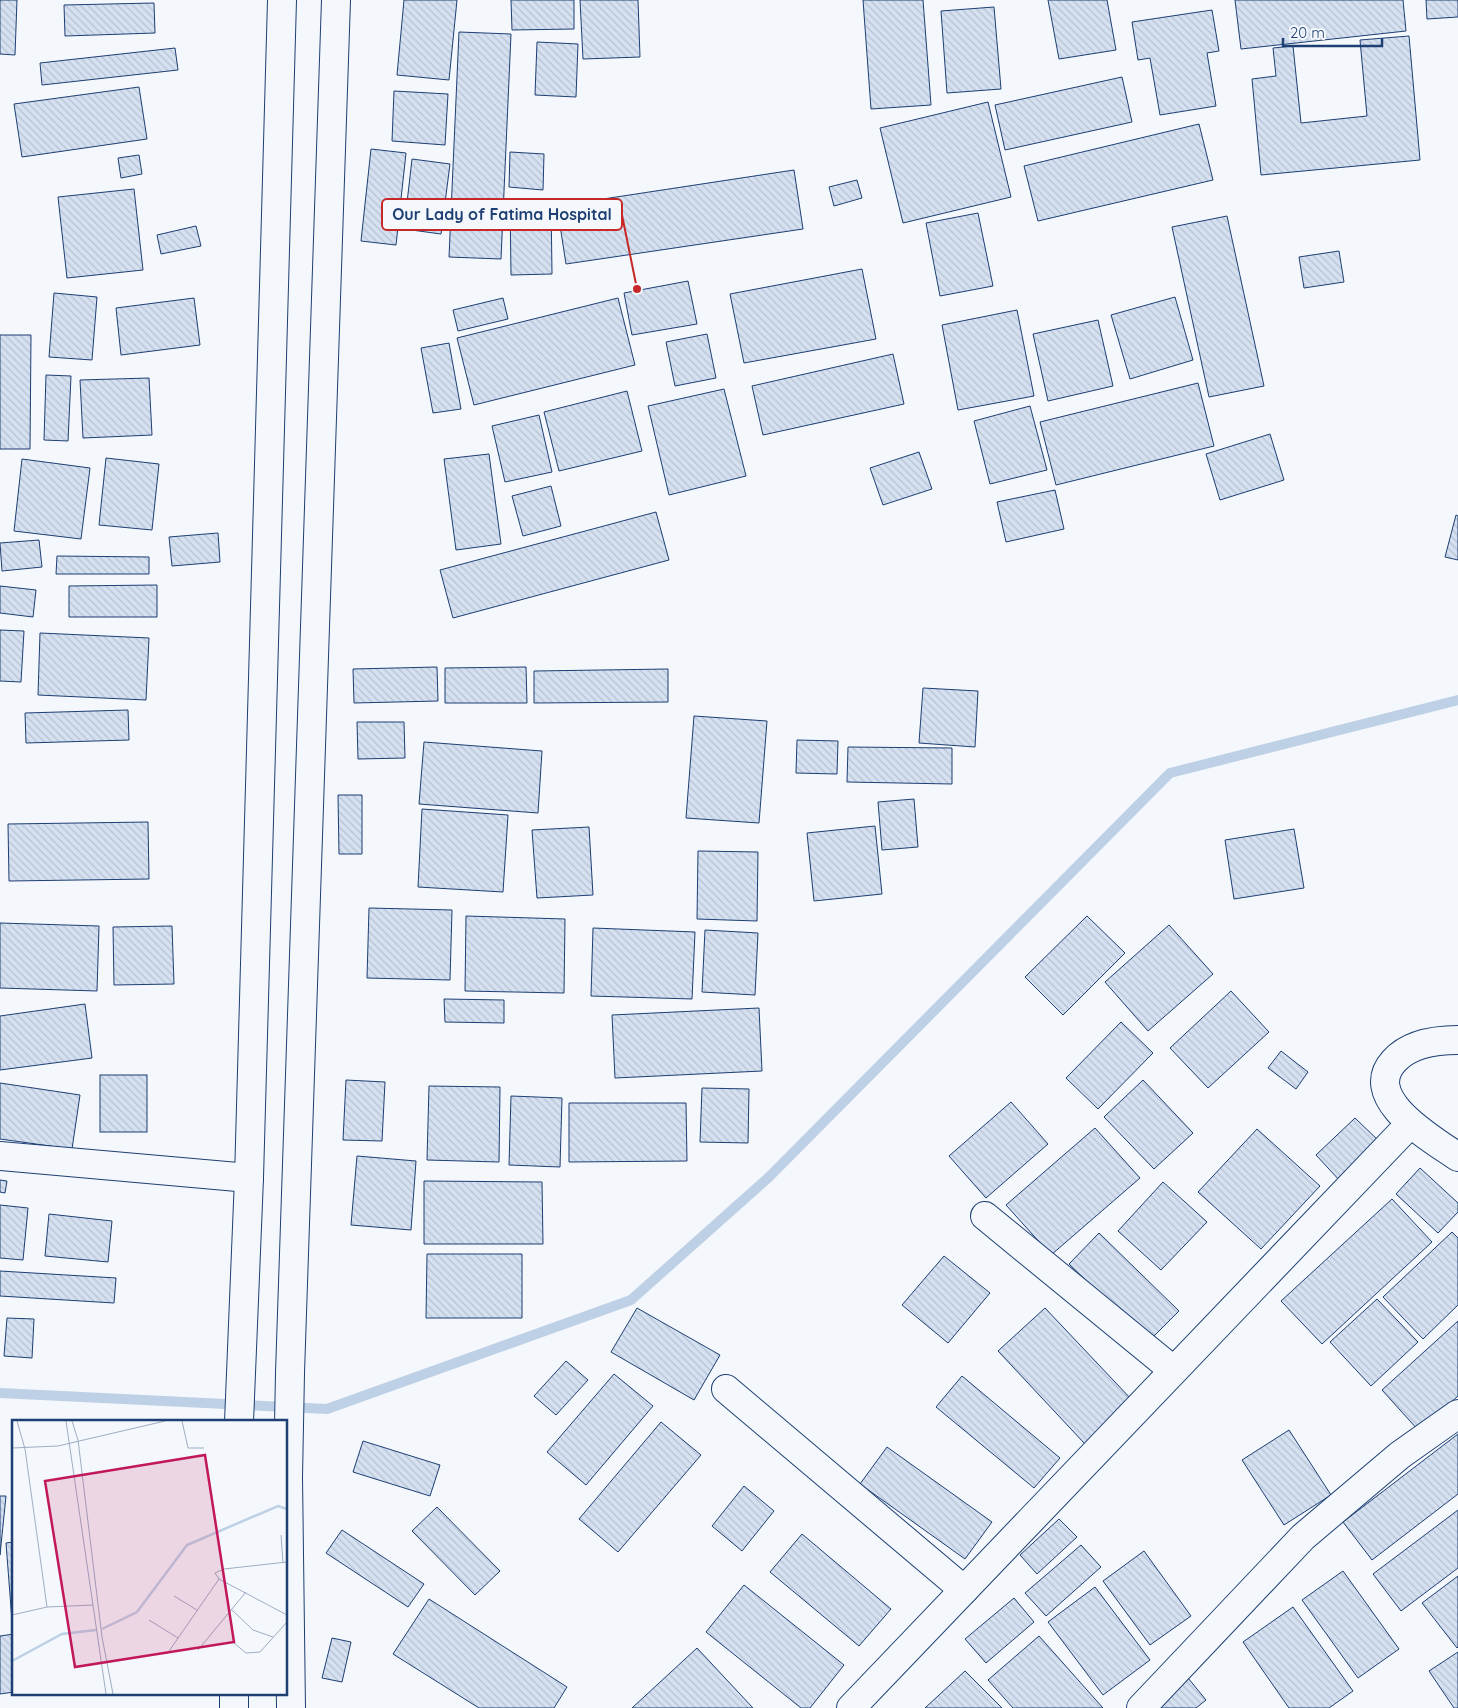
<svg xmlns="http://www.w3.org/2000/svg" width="1458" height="1708" font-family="Quicksand,sans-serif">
<defs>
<pattern id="building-back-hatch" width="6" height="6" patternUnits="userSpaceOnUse" patternTransform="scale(1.25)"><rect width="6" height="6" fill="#d5e0f0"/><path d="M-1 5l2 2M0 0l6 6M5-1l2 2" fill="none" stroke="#b6c1d1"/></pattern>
</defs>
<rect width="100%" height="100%" fill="#f4f7fb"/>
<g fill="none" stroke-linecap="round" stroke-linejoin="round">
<path stroke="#bed0e5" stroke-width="10" d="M 0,1393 L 327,1409 L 631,1300 L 768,1178 L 1170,773 L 1458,700"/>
</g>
<g fill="url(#building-back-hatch)" stroke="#1d3f73">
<path d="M 0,0 L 17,0 L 15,55 L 0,54 Z"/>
<path d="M 404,0 L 457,0 L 449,80 L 397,75 Z"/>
<path d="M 511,0 L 574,0 L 574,29 L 512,30 Z"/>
<path d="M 580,0 L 638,0 L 640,57 L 583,59 Z"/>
<path d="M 863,0 L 923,0 L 931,105 L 871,109 Z"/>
<path d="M 1048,0 L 1107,0 L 1116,50 L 1059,59 Z"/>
<path d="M 1235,0 L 1403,0 L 1406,31 L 1241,49 Z"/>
<path d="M 1426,0 L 1458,0 L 1458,17 L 1427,19 Z"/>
<path d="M 154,3 L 155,33 L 65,36 L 64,5 Z"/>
<path d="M 994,7 L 1001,89 L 947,93 L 941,11 Z"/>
<path d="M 1212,10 L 1219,51 L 1207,53 L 1216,106 L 1160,115 L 1150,58 L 1138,60 L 1132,22 Z"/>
<path d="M 459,32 L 511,34 L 501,259 L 449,257 Z"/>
<path d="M 1409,36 L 1420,160 L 1261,175 L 1252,79 L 1276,76 L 1273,48 L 1293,46 L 1301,123 L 1367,116 L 1360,40 Z"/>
<path d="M 537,42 L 578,44 L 576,97 L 535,95 Z"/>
<path d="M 175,48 L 178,70 L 42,85 L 40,63 Z"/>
<path d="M 1122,77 L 1132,122 L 1005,150 L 995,105 Z"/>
<path d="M 139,87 L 147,139 L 22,157 L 14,104 Z"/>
<path d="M 394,91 L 448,94 L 445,145 L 392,141 Z"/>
<path d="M 988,102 L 1011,197 L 903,223 L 880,128 Z"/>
<path d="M 1199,124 L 1213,180 L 1038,221 L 1024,166 Z"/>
<path d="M 371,149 L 406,153 L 396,245 L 361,241 Z"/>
<path d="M 510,152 L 544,154 L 543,190 L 509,187 Z"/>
<path d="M 139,155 L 142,174 L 121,178 L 118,158 Z"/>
<path d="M 412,159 L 450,164 L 441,234 L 404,229 Z"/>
<path d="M 794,170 L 803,229 L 566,264 L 557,206 Z"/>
<path d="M 857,180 L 862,198 L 834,206 L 829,187 Z"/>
<path d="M 134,189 L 143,270 L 67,278 L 58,197 Z"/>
<path d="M 551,201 L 552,274 L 511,275 L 510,202 Z"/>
<path d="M 978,213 L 993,286 L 940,296 L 926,223 Z"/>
<path d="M 1227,216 L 1264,386 L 1209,397 L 1172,227 Z"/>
<path d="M 196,226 L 201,246 L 161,254 L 157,235 Z"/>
<path d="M 1339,251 L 1344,282 L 1304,288 L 1299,257 Z"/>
<path d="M 862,269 L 876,339 L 744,363 L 730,294 Z"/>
<path d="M 688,281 L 697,324 L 632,335 L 624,293 Z"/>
<path d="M 54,293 L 97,297 L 92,360 L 49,357 Z"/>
<path d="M 1175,297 L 1193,360 L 1130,379 L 1111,315 Z"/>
<path d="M 194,298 L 200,345 L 121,355 L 116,308 Z"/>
<path d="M 503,298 L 508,319 L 458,331 L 453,310 Z"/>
<path d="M 618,298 L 635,365 L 474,405 L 457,338 Z"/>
<path d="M 1017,310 L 1034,396 L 958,410 L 942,325 Z"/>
<path d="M 1098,320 L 1113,386 L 1048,401 L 1033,334 Z"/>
<path d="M 707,334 L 716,378 L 675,386 L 666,342 Z"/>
<path d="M 0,335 L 31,335 L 30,449 L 0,449 Z"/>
<path d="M 449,343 L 461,409 L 433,413 L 421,348 Z"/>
<path d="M 893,354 L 904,404 L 763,435 L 752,386 Z"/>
<path d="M 46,375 L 71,376 L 68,441 L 44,440 Z"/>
<path d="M 149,378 L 152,435 L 83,438 L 80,380 Z"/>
<path d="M 1198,383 L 1214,446 L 1056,485 L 1040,422 Z"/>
<path d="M 724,389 L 746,476 L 669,495 L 648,406 Z"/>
<path d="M 627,391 L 642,451 L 559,471 L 544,412 Z"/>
<path d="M 1030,406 L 1047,470 L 990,484 L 974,421 Z"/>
<path d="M 539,415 L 552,472 L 505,482 L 492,426 Z"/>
<path d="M 1270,434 L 1284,480 L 1220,500 L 1206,454 Z"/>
<path d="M 919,452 L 932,489 L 883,505 L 870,468 Z"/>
<path d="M 489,454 L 501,544 L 456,550 L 444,459 Z"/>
<path d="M 106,458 L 159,464 L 152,530 L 99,525 Z"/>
<path d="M 22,459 L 90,468 L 81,539 L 14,531 Z"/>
<path d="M 551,486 L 561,526 L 523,536 L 512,496 Z"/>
<path d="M 1055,490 L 1064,529 L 1006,542 L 997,502 Z"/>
<path d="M 656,512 L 669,560 L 453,618 L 440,570 Z"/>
<path d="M 1456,515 L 1458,516 L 1458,560 L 1445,557 Z"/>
<path d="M 218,533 L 220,562 L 172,566 L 169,537 Z"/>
<path d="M 39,540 L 42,567 L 2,571 L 0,543 Z"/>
<path d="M 57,556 L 149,557 L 149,574 L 56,574 Z"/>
<path d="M 157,585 L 157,617 L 69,617 L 69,586 Z"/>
<path d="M 0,586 L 36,590 L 33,617 L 0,613 Z"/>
<path d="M 0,630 L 24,631 L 21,682 L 0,681 Z"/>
<path d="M 40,633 L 149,638 L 146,700 L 38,695 Z"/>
<path d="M 437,667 L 438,701 L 354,703 L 353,669 Z"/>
<path d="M 526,667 L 527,703 L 445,703 L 445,668 Z"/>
<path d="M 668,669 L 668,702 L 534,703 L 534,671 Z"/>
<path d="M 923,688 L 978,691 L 975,747 L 919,743 Z"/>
<path d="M 128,710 L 129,740 L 26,743 L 25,713 Z"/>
<path d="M 694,716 L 767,721 L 759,823 L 686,818 Z"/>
<path d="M 357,722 L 404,722 L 405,758 L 358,759 Z"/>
<path d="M 797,740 L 838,741 L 837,774 L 796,773 Z"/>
<path d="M 424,742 L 542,751 L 538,813 L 419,804 Z"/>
<path d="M 848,747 L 952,748 L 952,784 L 847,782 Z"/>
<path d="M 338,795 L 362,795 L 362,854 L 339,854 Z"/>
<path d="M 914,799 L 918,847 L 882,850 L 878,802 Z"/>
<path d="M 422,809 L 508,815 L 503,892 L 418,887 Z"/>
<path d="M 148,822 L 149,879 L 9,881 L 8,824 Z"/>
<path d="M 875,826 L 882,894 L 814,901 L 807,833 Z"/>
<path d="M 589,827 L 593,895 L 537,898 L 532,830 Z"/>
<path d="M 1294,829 L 1304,888 L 1234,899 L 1225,840 Z"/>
<path d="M 698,851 L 758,852 L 757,921 L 697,919 Z"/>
<path d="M 369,908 L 452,910 L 450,980 L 367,978 Z"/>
<path d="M 466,916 L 565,919 L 564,993 L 465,991 Z"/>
<path d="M 1087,916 L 1125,953 L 1063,1015 L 1025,977 Z"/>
<path d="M 0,923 L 99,926 L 97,991 L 0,988 Z"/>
<path d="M 1169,925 L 1213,974 L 1148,1031 L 1105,982 Z"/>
<path d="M 172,926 L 174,984 L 114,985 L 113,927 Z"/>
<path d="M 593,928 L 695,932 L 692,999 L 591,996 Z"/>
<path d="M 705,930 L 758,933 L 755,995 L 702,992 Z"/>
<path d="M 1231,991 L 1269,1032 L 1208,1088 L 1170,1048 Z"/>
<path d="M 444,999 L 504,1000 L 504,1023 L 445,1022 Z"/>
<path d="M 85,1004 L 92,1058 L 0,1070 L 0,1016 Z"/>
<path d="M 759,1008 L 762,1071 L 615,1078 L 612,1015 Z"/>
<path d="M 1121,1022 L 1153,1053 L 1098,1109 L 1066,1078 Z"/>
<path d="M 1281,1051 L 1308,1072 L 1296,1089 L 1268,1068 Z"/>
<rect x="100" y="1075" width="47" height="57"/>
<path d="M 346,1080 L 385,1082 L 382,1141 L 343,1140 Z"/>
<path d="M 1143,1080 L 1193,1133 L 1154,1169 L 1104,1117 Z"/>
<path d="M 0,1083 L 80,1095 L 72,1149 L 0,1139 Z"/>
<path d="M 429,1086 L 500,1087 L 499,1162 L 427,1160 Z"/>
<path d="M 702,1088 L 749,1089 L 748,1143 L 700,1142 Z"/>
<path d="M 511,1096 L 562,1098 L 560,1167 L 509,1165 Z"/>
<path d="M 1011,1102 L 1048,1144 L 986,1198 L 949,1156 Z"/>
<path d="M 569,1103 L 686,1103 L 687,1161 L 569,1162 Z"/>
<path d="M 1355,1118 L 1381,1143 L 1341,1182 L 1316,1155 Z"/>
<path d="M 1095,1128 L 1140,1178 L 1051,1255 L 1006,1205 Z"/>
<path d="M 1257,1129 L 1320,1186 L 1261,1249 L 1198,1192 Z"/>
<path d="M 357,1156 L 416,1161 L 411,1230 L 351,1225 Z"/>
<path d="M 1420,1168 L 1458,1203 L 1458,1212 L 1438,1233 L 1396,1194 Z"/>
<path d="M 0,1180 L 7,1181 L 5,1193 L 0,1192 Z"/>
<path d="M 424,1181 L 542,1182 L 543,1244 L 424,1244 Z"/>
<path d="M 1163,1182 L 1207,1222 L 1161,1270 L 1118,1231 Z"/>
<path d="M 1392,1199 L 1432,1242 L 1322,1344 L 1281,1301 Z"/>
<path d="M 0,1205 L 28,1208 L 23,1260 L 0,1258 Z"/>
<path d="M 49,1214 L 112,1221 L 108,1262 L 45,1256 Z"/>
<path d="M 1452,1232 L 1458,1238 L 1458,1305 L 1423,1339 L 1383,1297 Z"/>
<path d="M 1099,1233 L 1179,1311 L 1149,1341 L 1069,1264 Z"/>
<path d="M 427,1254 L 522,1254 L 522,1318 L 426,1318 Z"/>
<path d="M 944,1256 L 990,1293 L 948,1343 L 902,1305 Z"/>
<path d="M 0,1271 L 116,1278 L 114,1303 L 0,1296 Z"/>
<path d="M 1377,1299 L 1418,1342 L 1371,1386 L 1330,1342 Z"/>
<path d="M 637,1308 L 720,1355 L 694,1400 L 611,1352 Z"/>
<path d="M 1045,1308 L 1132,1400 L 1085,1444 L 998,1351 Z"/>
<path d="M 7,1318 L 34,1319 L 32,1358 L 4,1356 Z"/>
<path d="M 1458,1321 L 1458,1396 L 1419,1431 L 1382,1390 Z"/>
<path d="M 566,1361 L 588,1380 L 556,1415 L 534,1396 Z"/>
<path d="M 614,1374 L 653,1406 L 586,1485 L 547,1452 Z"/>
<path d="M 962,1376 L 1060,1458 L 1034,1488 L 936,1407 Z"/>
<path d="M 661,1422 L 701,1455 L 618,1552 L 579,1519 Z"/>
<path d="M 1289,1430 L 1331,1495 L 1284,1525 L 1242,1460 Z"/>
<path d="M 1458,1434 L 1458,1494 L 1372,1560 L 1343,1522 Z"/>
<path d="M 363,1441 L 440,1465 L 430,1496 L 353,1472 Z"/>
<path d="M 887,1447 L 992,1522 L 965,1559 L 860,1484 Z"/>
<path d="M 744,1486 L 774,1511 L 742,1551 L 712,1526 Z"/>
<path d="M 0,1496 L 6,1496 L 0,1555 Z"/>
<path d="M 437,1507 L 500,1571 L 475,1595 L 412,1531 Z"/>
<path d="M 1458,1510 L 1458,1568 L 1401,1611 L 1373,1574 Z"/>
<path d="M 1059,1519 L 1077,1537 L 1037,1574 L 1020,1555 Z"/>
<path d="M 342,1530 L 424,1584 L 408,1607 L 326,1553 Z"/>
<path d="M 802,1534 L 891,1609 L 859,1646 L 770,1572 Z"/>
<path d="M 14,1542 L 14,1621 L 12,1621 L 6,1543 Z"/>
<path d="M 1081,1545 L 1101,1567 L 1046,1616 L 1025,1593 Z"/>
<path d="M 1144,1551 L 1191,1616 L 1150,1645 L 1103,1581 Z"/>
<path d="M 1343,1571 L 1399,1649 L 1358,1678 L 1302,1600 Z"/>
<path d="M 1458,1576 L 1458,1647 L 1457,1648 L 1422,1603 Z"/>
<path d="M 744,1585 L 844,1665 L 810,1708 L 801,1708 L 706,1632 Z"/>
<path d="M 1095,1587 L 1150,1660 L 1103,1695 L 1048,1622 Z"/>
<path d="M 1014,1598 L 1034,1622 L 986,1663 L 965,1639 Z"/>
<path d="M 429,1599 L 567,1687 L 554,1708 L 479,1708 L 393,1654 Z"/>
<path d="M 1293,1607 L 1353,1691 L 1329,1708 L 1289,1708 L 1243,1642 Z"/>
<path d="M 14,1634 L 14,1692 L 0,1694 L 0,1636 Z"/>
<path d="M 1039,1636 L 1103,1708 L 1013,1708 L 988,1680 Z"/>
<path d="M 332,1638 L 351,1642 L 342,1682 L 322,1678 Z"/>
<path d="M 697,1648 L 753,1708 L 632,1708 Z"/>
<path d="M 1458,1652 L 1458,1708 L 1454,1708 L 1429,1671 Z"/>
<path d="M 965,1671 L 1002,1708 L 925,1708 Z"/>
<path d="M 1188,1678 L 1206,1700 L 1196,1708 L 1151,1708 Z"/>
</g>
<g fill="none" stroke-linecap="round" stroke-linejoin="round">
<g stroke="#1d3f73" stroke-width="30">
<g id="minor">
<path d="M 1458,1040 C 1436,1040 1409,1044 1394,1061 C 1360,1098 1432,1139 1458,1157"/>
<path d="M 0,1156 L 249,1178"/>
<path d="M 985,1216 L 1173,1370"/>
<path d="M 726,1389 L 964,1590"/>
<path d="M 851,1708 L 1410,1124"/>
<path d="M 1141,1708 L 1303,1537 L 1400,1455 L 1458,1414"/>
</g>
</g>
<g stroke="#1d3f73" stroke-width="30">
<g id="primary">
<path d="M 239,1422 L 249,1178 L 282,0"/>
<path d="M 234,1694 L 234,1708"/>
<path d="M 291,1708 L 288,1477 L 290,1373 L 336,0"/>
</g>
</g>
<use href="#minor" stroke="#f4f7fb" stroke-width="28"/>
<use href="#primary" stroke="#f4f7fb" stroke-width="28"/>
</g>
<g transform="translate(12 1420)">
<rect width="275" height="275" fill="#f4f7fb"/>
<path fill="none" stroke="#bed0e5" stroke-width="2.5" d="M 90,209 L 125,192 L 175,125 L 266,86 L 275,89M 0,241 L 50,214 L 84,210"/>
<path fill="none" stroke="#9eadc5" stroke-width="1" d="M 5,1 L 13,29 L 35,187M 54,1 L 94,274M 60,1 L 66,20 L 90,217 L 101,274M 170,1 L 176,28 L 192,28M 0,28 L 46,26 L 153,1M 269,115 L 271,143M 275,142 L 212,149 L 203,153 L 207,159 L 275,195M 162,176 L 185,190M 219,189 L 241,210 L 261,217M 0,195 L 35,187 L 81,185M 137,200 L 166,218M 222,223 L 234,233 L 248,232 L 275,202M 186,230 L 234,172M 155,234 L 207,159"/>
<path fill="#c2185b" fill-opacity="0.15" stroke="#c2185b" stroke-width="2.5" d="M 193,35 L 222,222 L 63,247 L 33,61 Z"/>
<rect width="275" height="275" fill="none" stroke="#1d3f73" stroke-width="2.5"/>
</g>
<path fill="none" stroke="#c62828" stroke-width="2" d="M637 289L622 215"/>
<circle fill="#c62828" stroke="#f4f7fb" stroke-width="2" cx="637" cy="289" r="5"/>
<rect fill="#f4f7fb" stroke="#c62828" stroke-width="2" x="382" y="199" width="240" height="31" rx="5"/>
<g font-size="16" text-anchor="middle" font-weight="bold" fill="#1d3f73">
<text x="502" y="220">Our Lady of Fatima Hospital</text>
</g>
<path d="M1283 38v8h99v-8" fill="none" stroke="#1d3f73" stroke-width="2.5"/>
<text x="1290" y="38" font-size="15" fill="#1d3f73" stroke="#f4f7fb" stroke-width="4" paint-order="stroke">20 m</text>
</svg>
